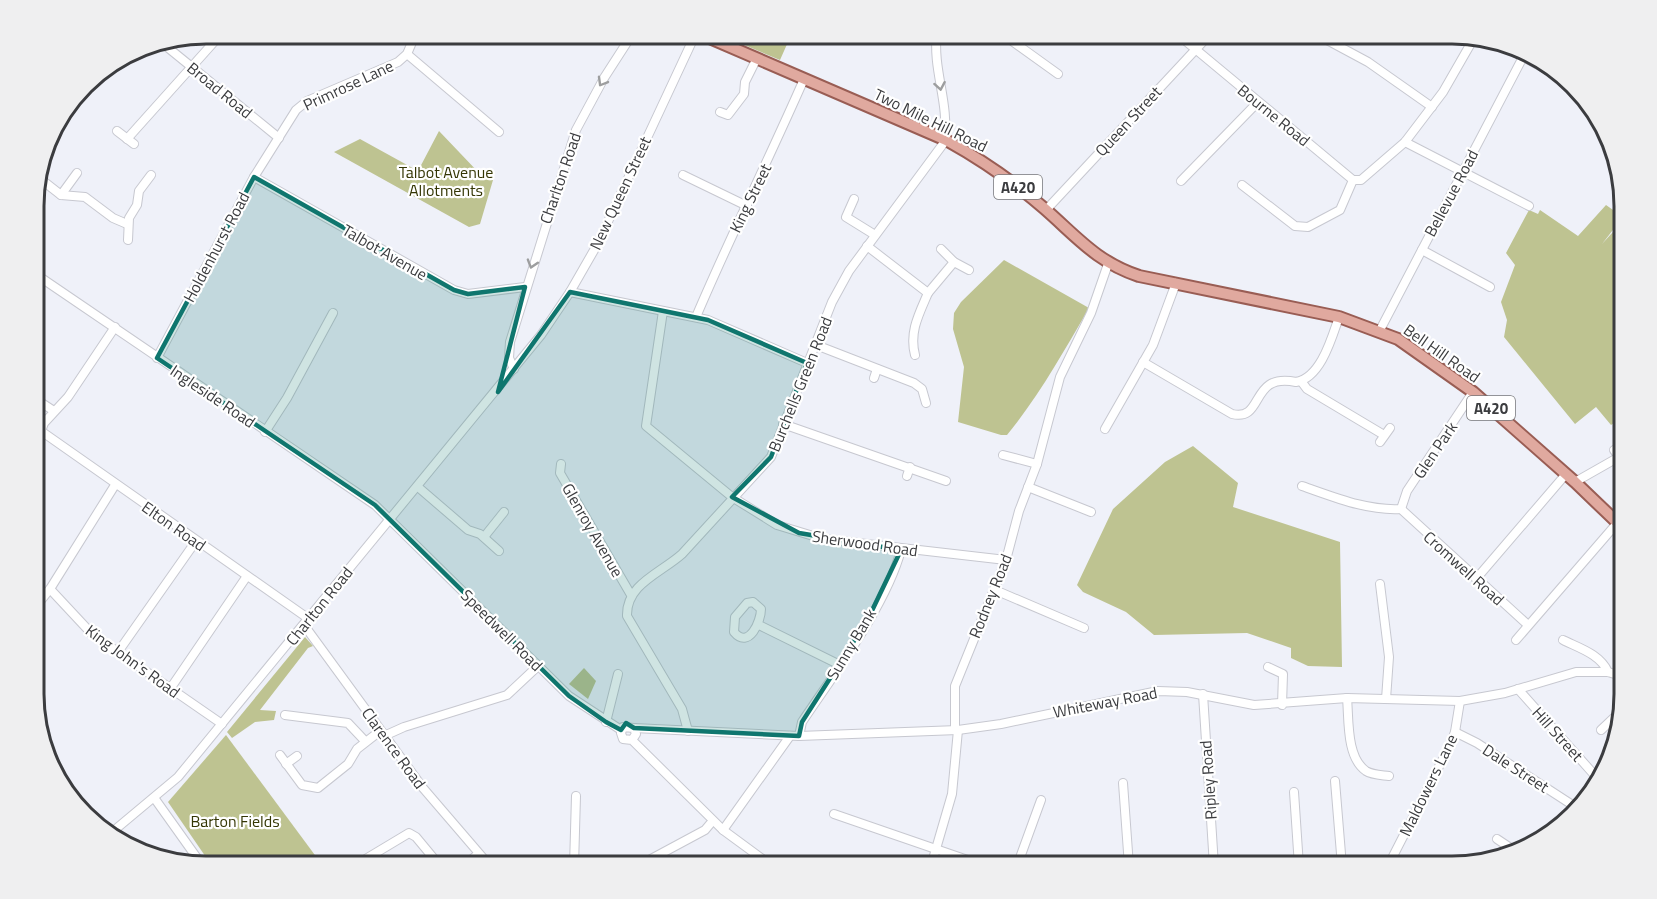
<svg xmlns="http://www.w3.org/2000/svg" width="1657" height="899" font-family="'Titillium Web',sans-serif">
<rect width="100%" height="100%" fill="#eff1f9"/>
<g fill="#bec391">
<path d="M 724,33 L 792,33 L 780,60 L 728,38 L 729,35 Z"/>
<path d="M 439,131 L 480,174 L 493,180 L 480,224 L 469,227 L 334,152 L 360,139 L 418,171 Z"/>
<path d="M 1606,205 L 1623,217 L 1602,244 L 1623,221 L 1623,417 L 1611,425 L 1596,407 L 1575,424 L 1504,337 L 1507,320 L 1501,302 L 1515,265 L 1506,253 L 1529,210 L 1538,214 L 1540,210 L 1578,236 Z"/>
<path d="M 1004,260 L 1089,308 C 1064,351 1039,396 1007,435 L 1001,435 L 958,422 L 964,367 L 953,329 L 954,313 L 961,302 Z"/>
<path d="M 1193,446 L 1238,483 L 1233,507 L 1340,542 L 1342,667 L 1308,666 L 1291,658 L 1291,648 L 1247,633 L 1154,635 L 1126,612 L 1083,592 L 1077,585 L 1113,509 L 1165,462 Z"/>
<path d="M 305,637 L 313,646 L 308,648 L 260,710 L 276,711 L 274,720 L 255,722 L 232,738 L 227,732 Z"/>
<path d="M 584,668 L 596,681 L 588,699 L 569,684 Z"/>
<path d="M 226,735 L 323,866 L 212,866 L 168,802 Z"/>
</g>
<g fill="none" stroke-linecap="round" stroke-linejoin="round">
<g stroke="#c7c8d0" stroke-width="10">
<g id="minor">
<path d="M 937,33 C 932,69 950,104 944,140"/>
<path d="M 1001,33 L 1058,74"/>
<path d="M 1176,33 L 1353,180"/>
<path d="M 1314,33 L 1368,62 L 1432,107"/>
<path d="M 161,42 L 279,138"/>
<path d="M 1501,45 L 1553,73"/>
<path d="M 407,54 L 499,132"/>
<path d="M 720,112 L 728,115 L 744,94 L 745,82 L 757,58"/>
<path d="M 117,131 L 134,144"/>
<path d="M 127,139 L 222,33"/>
<path d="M 1405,142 L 1529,206"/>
<path d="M 683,175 L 747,206"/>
<path d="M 38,177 L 61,195 L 85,197 L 113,218 L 127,224"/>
<path d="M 254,177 L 454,290 L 468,294 L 525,287"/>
<path d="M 1181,181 L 1257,103"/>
<path d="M 1242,185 L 1295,226 L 1308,227 L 1340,210 L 1353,180 L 1361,180 L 1405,142 L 1443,92 L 1474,38"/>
<path d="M 61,195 L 77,173"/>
<path d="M 854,199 L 846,217 L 875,235"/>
<path d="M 1046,210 L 1211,33"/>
<path d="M 128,240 L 129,218 L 137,205 L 139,191 L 151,175"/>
<path d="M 867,246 L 928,293 C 919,314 909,332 915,355"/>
<path d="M 941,249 L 954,262 L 969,270"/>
<path d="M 1422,250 L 1490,287"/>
<path d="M 34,273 L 375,505 L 569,696 L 621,730"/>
<path d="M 570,292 L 708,320 L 807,363"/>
<path d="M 928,293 L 954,262"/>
<path d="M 663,311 L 646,426 L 732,497 L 777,525 L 823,539 L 1006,560"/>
<path d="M 696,317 C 730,237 769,159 804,79"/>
<path d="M 1380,330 L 1523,57"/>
<path d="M 816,345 L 914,383 L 922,389 L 926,403"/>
<path d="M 157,358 L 254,177 L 296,110 L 307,101 L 398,62 L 407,54 L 416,33"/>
<path d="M 1143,362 L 1232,414 C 1265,422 1249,372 1296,382 C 1321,378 1332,337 1339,317"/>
<path d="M 514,369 L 509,358 L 510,342 L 576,130 L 604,78 L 633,33"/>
<path d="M 874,378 L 877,369"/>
<path d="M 1301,381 L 1307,389 L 1384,435"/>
<path d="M 34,398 L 54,411"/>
<path d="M 783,424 L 946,481"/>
<path d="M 1105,429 L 1153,345 L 1176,283"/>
<path d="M 41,431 L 309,619"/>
<path d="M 41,431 L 44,423 L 68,397 L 115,327"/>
<path d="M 265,432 L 287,398 L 333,313"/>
<path d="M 34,436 L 41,431"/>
<path d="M 1380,442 L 1390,428"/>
<path d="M 1003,455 L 1037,464"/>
<path d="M 561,464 L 560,473 L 631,595"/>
<path d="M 907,476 L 910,467"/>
<path d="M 1575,482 L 1619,457 L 1614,450"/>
<path d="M 1302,486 C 1334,497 1367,511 1401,509"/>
<path d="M 418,487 L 468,530 L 480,534 L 499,551"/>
<path d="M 1028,487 L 1091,512"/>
<path d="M 1401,509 L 1528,625"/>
<path d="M 1401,509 L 1407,491 L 1473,392"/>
<path d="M 484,537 L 504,512"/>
<path d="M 1476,579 L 1566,474"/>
<path d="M 1380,584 L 1389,657 L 1386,699"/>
<path d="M 50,589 L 92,634 L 222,724"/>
<path d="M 995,590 L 1084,628"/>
<path d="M 753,602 L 761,609 C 761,621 749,650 734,632 L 735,617 L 747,603 Z"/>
<path d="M 34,609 L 50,589 L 115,485"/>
<path d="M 304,625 L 423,788 L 490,866"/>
<path d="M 759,625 L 840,665"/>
<path d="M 1516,640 L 1618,522"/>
<path d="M 1563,640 C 1579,648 1600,654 1608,672"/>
<path d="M 118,652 L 196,541"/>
<path d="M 1268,667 L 1283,674 L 1282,705"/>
<path d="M 170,689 L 247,576"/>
<path d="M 1518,689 L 1598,779"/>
<path d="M 1203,694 L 1214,866"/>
<path d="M 1347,698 C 1349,719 1346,757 1366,771 C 1372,775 1382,775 1389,776"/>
<path d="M 285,715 L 348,723 L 365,741"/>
<path d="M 606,722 L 618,674"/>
<path d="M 634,728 L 799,736 L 958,730 L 1001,724 L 1158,691 L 1187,692 L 1254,705 L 1347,698 L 1460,701 L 1505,693 L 1576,672 L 1608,672 L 1624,677"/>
<path d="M 955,730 L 955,686 L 1006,560 L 1019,511 L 1037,464 L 1060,377 L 1091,313 L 1108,264"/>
<path d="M 1601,730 L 1619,713"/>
<path d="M 688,731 L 682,709 L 627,616 C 626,584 661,573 682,554 L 771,457 L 832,302 L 849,271 L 946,140"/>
<path d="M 1455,732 L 1477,743 L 1574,806"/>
<path d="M 384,736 L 404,727 L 507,695 L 538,666"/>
<path d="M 799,736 L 802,722 C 834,674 886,606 901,550"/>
<path d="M 632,740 L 636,734 L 634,728 L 623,727 L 621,733 L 623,739 L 632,740 L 723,830 L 772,866"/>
<path d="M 280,755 L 302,785 L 318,788 L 348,764 L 357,749 L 380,731"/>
<path d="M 286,764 L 297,756"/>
<path d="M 1335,781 L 1342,866"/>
<path d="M 1123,783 L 1129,866"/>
<path d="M 62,789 L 63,790"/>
<path d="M 1294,792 L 1299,866"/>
<path d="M 155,799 L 202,865"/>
<path d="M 834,814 L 985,866"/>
<path d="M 723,830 L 790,736"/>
<path d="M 111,833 L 178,777 L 541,335 L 570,292 L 597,245 L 696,33"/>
<path d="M 1497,839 L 1512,849"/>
<path d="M 354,866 L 409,833 L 416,837 L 440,866"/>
<path d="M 464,866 L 478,854"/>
<path d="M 574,866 L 576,796"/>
<path d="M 638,866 L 705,830 L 710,824"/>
<path d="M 931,866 L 952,794 L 958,730"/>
<path d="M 1017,866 L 1041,800"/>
<path d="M 1388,866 L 1450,745 L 1455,732 L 1460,701"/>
</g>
</g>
<g stroke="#995d54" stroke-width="14">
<path id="major" d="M 698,33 L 946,140 C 982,160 1014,182 1045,209 C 1078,238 1097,262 1139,276 L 1339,317 L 1398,339 L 1473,392 L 1575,482 L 1624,529"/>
</g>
<use href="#minor" stroke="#fff" stroke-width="8"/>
<use href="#major" stroke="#e0a99f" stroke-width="10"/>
</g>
<defs><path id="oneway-chevron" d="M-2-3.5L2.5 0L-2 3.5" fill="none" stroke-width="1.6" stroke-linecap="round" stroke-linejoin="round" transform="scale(1.5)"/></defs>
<g stroke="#9d9e9f">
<use href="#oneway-chevron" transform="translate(602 82) rotate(120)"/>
<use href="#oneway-chevron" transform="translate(940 86) rotate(80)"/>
<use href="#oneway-chevron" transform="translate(532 264) rotate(107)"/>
</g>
<path fill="#0f766e" fill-opacity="0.2" stroke="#0f766e" stroke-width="4.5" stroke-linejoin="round" d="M 254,177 L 454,290 L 468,294 L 525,287 L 498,392 L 570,292 L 708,320 L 807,363 L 771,457 L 732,497 L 799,533 L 901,550 L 868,619 L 802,722 L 799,736 L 634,728 L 626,723 L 621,730 L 606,722 L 569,696 L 375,505 L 157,358 Z"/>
<g text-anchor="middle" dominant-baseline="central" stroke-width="4.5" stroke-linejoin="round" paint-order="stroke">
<g fill="#fff" stroke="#767679" stroke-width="1.5">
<rect x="994" y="175" width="48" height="24" rx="4.5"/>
<rect x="1467" y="396" width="48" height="24" rx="4.5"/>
</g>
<g font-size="15" font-weight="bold" fill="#3b3c3f">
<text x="1018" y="187">A420</text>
<text x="1491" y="408">A420</text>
</g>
<g font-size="16" fill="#3b3c3f" stroke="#fff">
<text transform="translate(348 85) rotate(-25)">Primrose Lane</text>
<text transform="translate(220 90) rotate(39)">Broad Road</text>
<text transform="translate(1274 115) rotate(39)">Bourne Road</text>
<text transform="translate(931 120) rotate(26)">Two Mile Hill Road</text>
<text transform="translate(1128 121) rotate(-47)">Queen Street</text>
<text transform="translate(560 178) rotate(-71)">Charlton Road</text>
<text transform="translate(620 193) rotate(-65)">New Queen Street</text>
<text transform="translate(1451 193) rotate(-62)">Bellevue Road</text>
<text transform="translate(750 198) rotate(-64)">King Street</text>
<text transform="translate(216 247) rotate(-62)">Holdenhurst Road</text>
<text transform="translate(385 252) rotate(30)">Talbot Avenue</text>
<text transform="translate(1442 353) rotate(35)">Bell Hill Road</text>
<text transform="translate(800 384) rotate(-68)">Burchells Green Road</text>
<text transform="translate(213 396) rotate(34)">Ingleside Road</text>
<text transform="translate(1435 450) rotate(-56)">Glen Park</text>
<text transform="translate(174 526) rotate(35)">Elton Road</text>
<text transform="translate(593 530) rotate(60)">Glenroy Avenue</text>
<text transform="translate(865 543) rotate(8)">Sherwood Road</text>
<text transform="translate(1464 568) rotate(42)">Cromwell Road</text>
<text transform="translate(990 596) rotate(-68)">Rodney Road</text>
<text transform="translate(319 606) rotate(-51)">Charlton Road</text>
<text transform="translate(502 630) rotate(45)">Speedwell Road</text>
<text transform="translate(851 644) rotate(-59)">Sunny Bank</text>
<text transform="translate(133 661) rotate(36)">King John's Road</text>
<text transform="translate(1105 702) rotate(-11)">Whiteway Road</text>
<text transform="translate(1558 734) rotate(48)">Hill Street</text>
<text transform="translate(394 748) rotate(54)">Clarence Road</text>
<text transform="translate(1516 768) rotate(33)">Dale Street</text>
<text transform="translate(1208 780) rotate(-94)">Ripley Road</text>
<text transform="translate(1428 785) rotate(-64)">Maldowers Lane</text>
</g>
<g font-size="16" fill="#343604" stroke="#fff">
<text x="446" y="172">Talbot Avenue<tspan x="446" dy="18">Allotments</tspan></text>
<text x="235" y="821">Barton Fields</text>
</g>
</g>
<path d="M0 0H1657V899H0ZM206 44H1452A162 162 0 0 1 1614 206V694A162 162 0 0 1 1452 856H206A162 162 0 0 1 44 694V206A162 162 0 0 1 206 44Z" fill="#efeff0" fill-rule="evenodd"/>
<path fill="none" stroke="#3b3c3f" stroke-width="3" d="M206 44H1452A162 162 0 0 1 1614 206V694A162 162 0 0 1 1452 856H206A162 162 0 0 1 44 694V206A162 162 0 0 1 206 44Z"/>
</svg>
